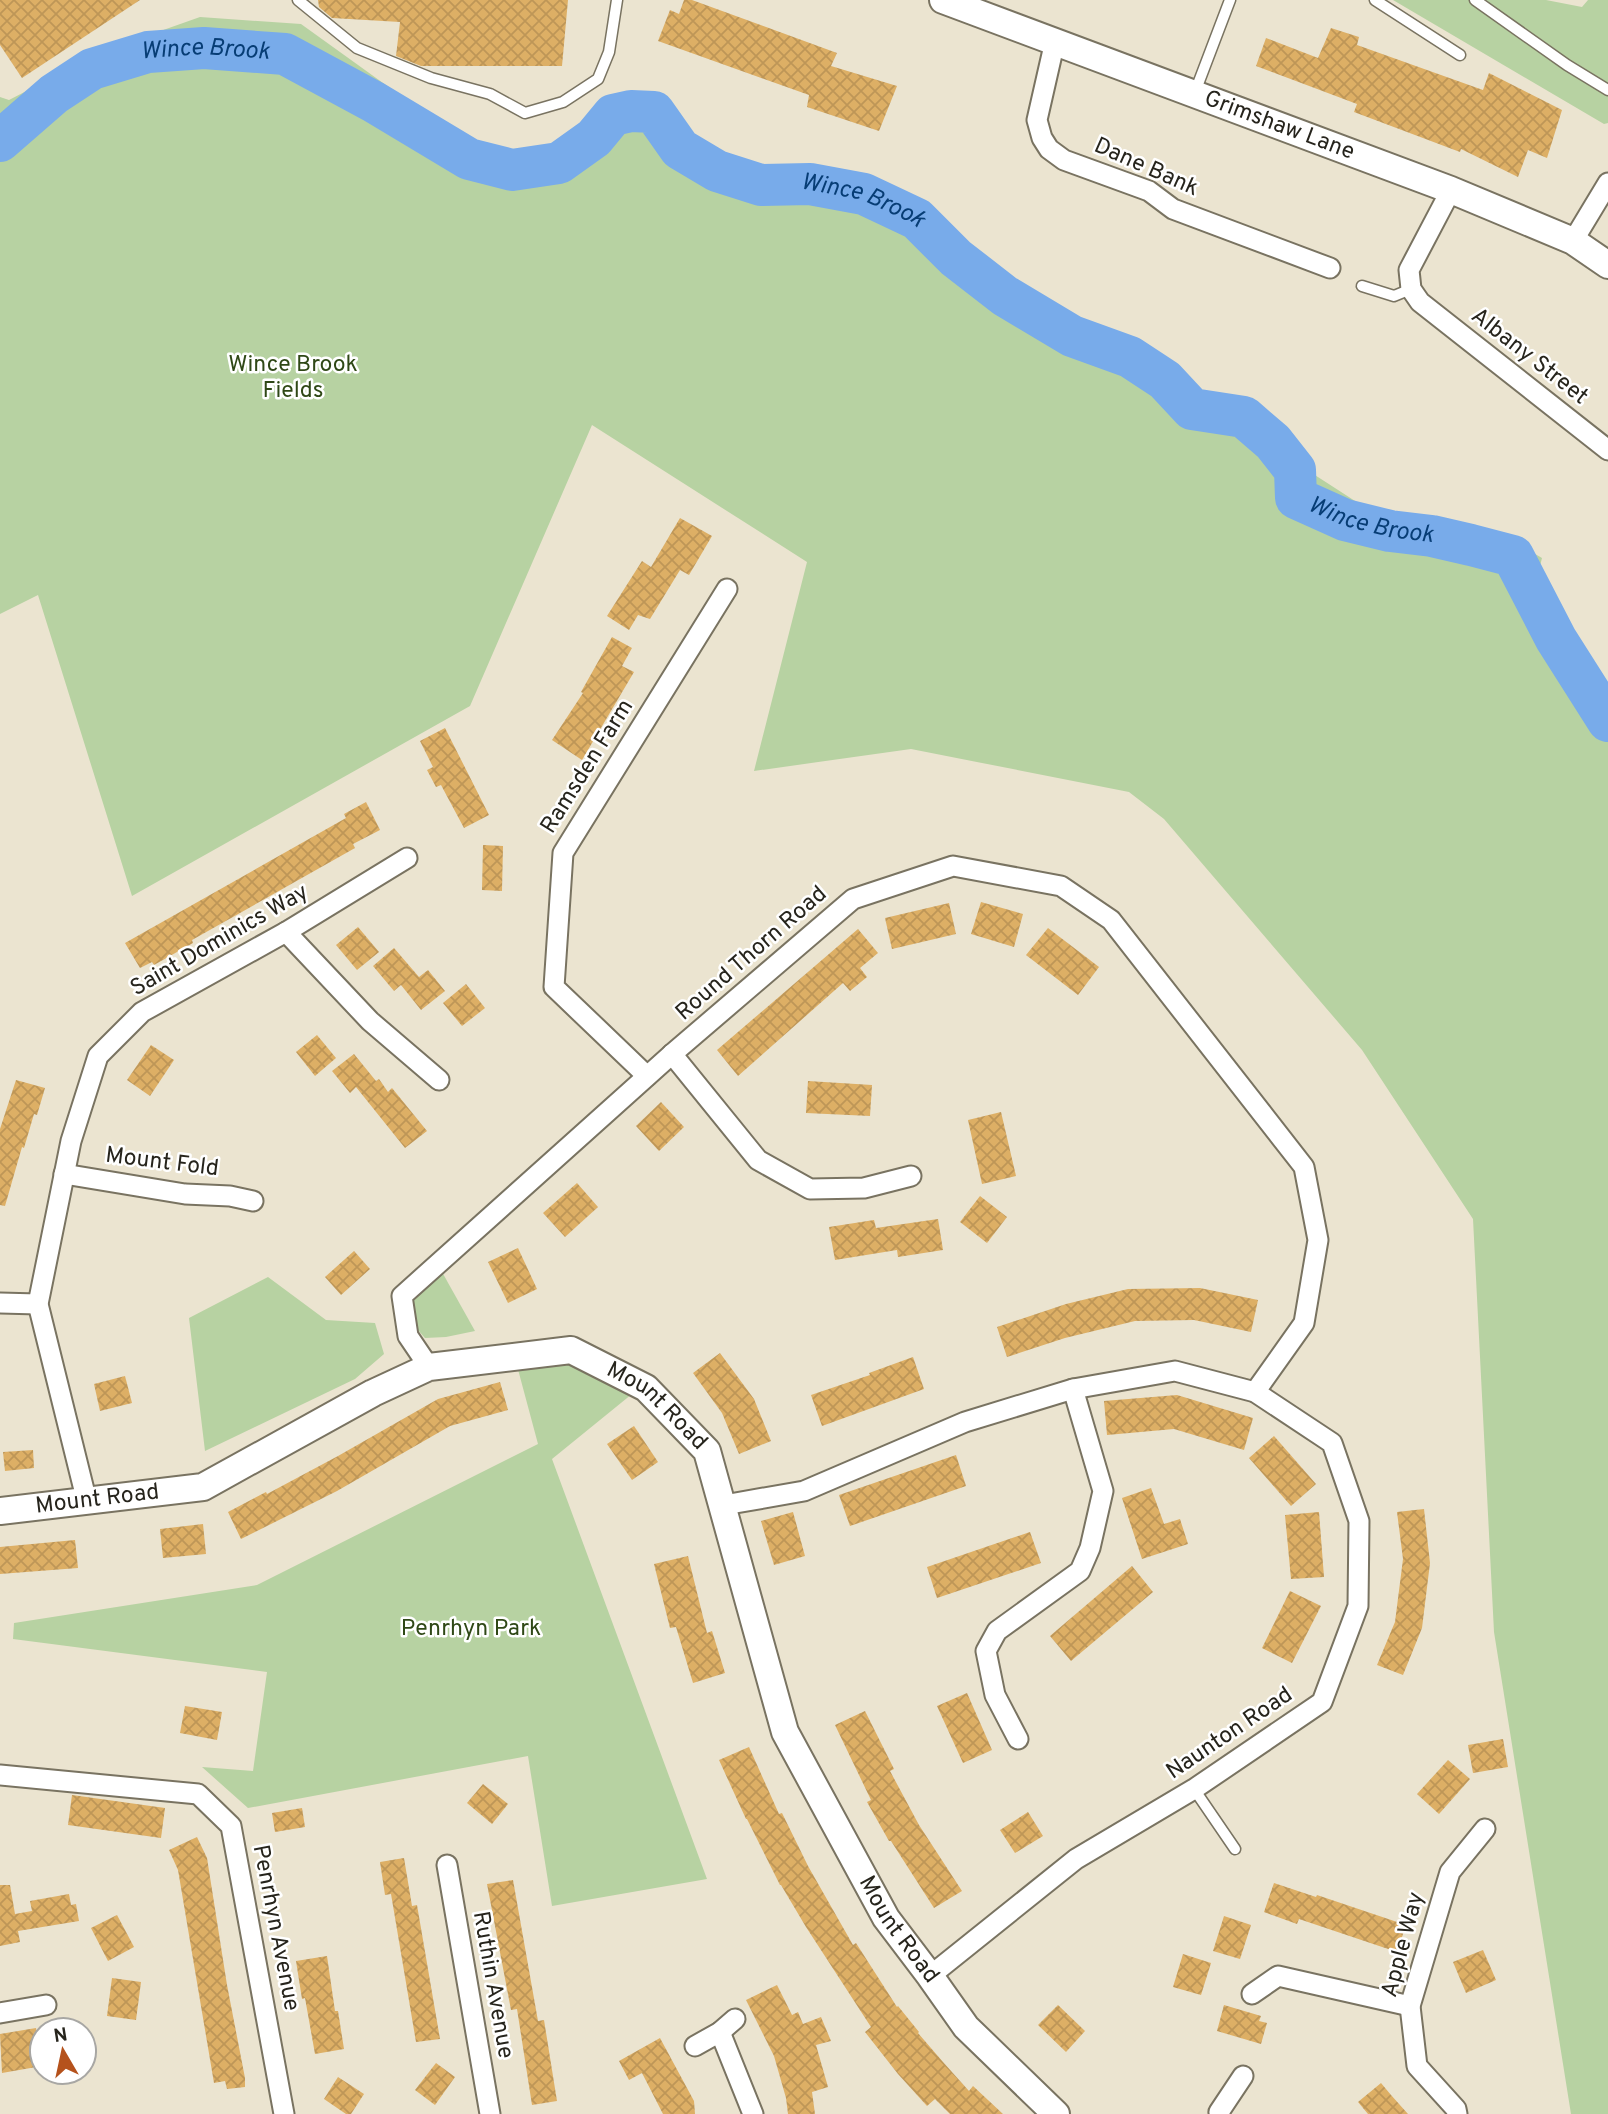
<svg xmlns="http://www.w3.org/2000/svg" width="1608" height="2114" font-family="Overpass,sans-serif">
<defs>
<pattern id="building-cross-hatch" width="8" height="8" patternUnits="userSpaceOnUse" patternTransform="scale(1.75)"><rect width="8" height="8" fill="#ddaf65"/><path d="M0 0l8 8M0 8l8-8" fill="none" stroke="#be9657"/></pattern>
</defs>
<rect width="100%" height="100%" fill="#ebe4d0"/>
<g fill="#b7d2a2">
<path d="M 1393,0 L 1546,0 L 1582,7 L 1588,0 L 1608,0 L 1608,123 L 1604,124 Z"/>
<path d="M 200,17 L 301,24 L 454,134 L 521,161 L 585,133 L 624,99 L 670,107 L 703,153 L 765,173 L 842,174 L 904,202 L 999,278 L 1076,330 L 1132,351 L 1177,381 L 1195,404 L 1249,412 L 1281,438 L 1304,468 L 1369,510 L 1518,544 L 1542,558 L 1537,578 L 1608,698 L 1608,2114 L 1571,2114 L 1494,1632 L 1473,1219 L 1362,1050 L 1164,819 L 1129,792 L 911,749 L 754,771 L 807,562 L 592,425 L 470,706 L 132,896 L 38,595 L 0,614 L 0,97 L 9,100 L 104,51 Z"/>
<path d="M 442,1272 L 475,1331 L 446,1337 L 425,1338 L 411,1322 L 413,1301 Z"/>
<path d="M 268,1277 L 326,1320 L 375,1323 L 384,1354 L 355,1379 L 205,1451 L 189,1318 Z"/>
<path d="M 568,1356 L 632,1394 L 552,1459 L 707,1879 L 552,1906 L 528,1756 L 248,1808 L 202,1767 L 253,1771 L 267,1672 L 13,1639 L 14,1623 L 257,1585 L 538,1444 L 516,1362 Z"/>
</g>
<g fill="none" stroke-linecap="round" stroke-linejoin="round">
<path stroke="#78abea" stroke-width="42" id="s1" d="M 0,141 L 54,94 L 92,69 L 148,52 L 204,48 L 285,54 L 374,102 L 469,159 L 512,170 L 559,163 L 594,138 L 613,115 L 631,111 L 654,112 L 680,149 L 717,171 L 761,185 L 810,184 L 864,194 L 917,219 L 956,258 L 1005,296 L 1072,336 L 1130,357 L 1165,380 L 1192,409 L 1244,417 L 1273,442 L 1295,470 L 1296,498 L 1345,520 L 1390,531 L 1432,536 L 1471,545 L 1513,556 L 1556,639 L 1608,721"/>
</g>
<g fill="url(#building-cross-hatch)">
<path d="M 0,0 L 140,0 L 22,78 L 0,45 Z"/>
<path d="M 318,0 L 568,0 L 562,66 L 421,66 L 396,56 L 400,22 L 332,18 L 319,7 Z"/>
<path d="M 684,0 L 692,0 L 837,53 L 831,66 L 897,86 L 879,131 L 807,107 L 809,95 L 658,41 L 670,10 L 679,14 Z"/>
<path d="M 1331,28 L 1359,37 L 1357,45 L 1483,90 L 1489,73 L 1562,110 L 1547,158 L 1528,150 L 1518,177 L 1461,149 L 1460,152 L 1354,112 L 1357,104 L 1256,66 L 1266,38 L 1318,58 Z"/>
<path d="M 680,518 L 712,536 L 689,575 L 680,570 L 650,619 L 638,615 L 629,630 L 607,616 L 642,561 L 651,567 Z"/>
<path d="M 612,637 L 632,648 L 622,666 L 634,672 L 582,760 L 552,740 L 583,693 L 581,692 Z"/>
<path d="M 445,728 L 489,815 L 464,828 L 441,785 L 436,787 L 427,770 L 433,767 L 420,741 Z"/>
<path d="M 366,802 L 380,830 L 353,844 L 355,848 L 192,940 L 193,943 L 154,965 L 152,962 L 140,968 L 125,943 L 346,818 L 344,814 Z"/>
<path d="M 483,845 L 503,846 L 502,891 L 482,890 Z"/>
<path d="M 981,902 L 1023,914 L 1014,947 L 971,934 Z"/>
<path d="M 949,903 L 956,934 L 892,949 L 885,918 Z"/>
<path d="M 358,927 L 379,952 L 357,970 L 336,945 Z"/>
<path d="M 1048,928 L 1099,967 L 1078,995 L 1026,955 Z"/>
<path d="M 858,929 L 878,953 L 860,968 L 867,977 L 850,991 L 843,983 L 738,1076 L 717,1050 Z"/>
<path d="M 394,948 L 419,977 L 428,970 L 445,991 L 421,1010 L 401,985 L 394,991 L 373,966 Z"/>
<path d="M 466,984 L 485,1008 L 462,1026 L 443,1003 Z"/>
<path d="M 317,1035 L 336,1058 L 315,1076 L 296,1052 Z"/>
<path d="M 151,1045 L 174,1060 L 150,1096 L 127,1080 Z"/>
<path d="M 354,1054 L 376,1081 L 379,1079 L 388,1092 L 392,1088 L 427,1131 L 405,1148 L 356,1087 L 350,1093 L 332,1071 Z"/>
<path d="M 16,1080 L 45,1088 L 37,1115 L 34,1114 L 24,1148 L 22,1147 L 5,1206 L 0,1205 L 0,1129 Z"/>
<path d="M 808,1081 L 872,1085 L 870,1116 L 806,1113 Z"/>
<path d="M 661,1102 L 684,1127 L 659,1151 L 636,1126 Z"/>
<path d="M 1001,1112 L 1016,1176 L 982,1184 L 968,1120 Z"/>
<path d="M 577,1183 L 598,1207 L 565,1237 L 543,1213 Z"/>
<path d="M 980,1196 L 1007,1217 L 987,1243 L 960,1222 Z"/>
<path d="M 938,1219 L 943,1250 L 898,1257 L 897,1250 L 835,1260 L 829,1227 L 874,1220 L 876,1228 Z"/>
<path d="M 518,1248 L 537,1289 L 508,1303 L 488,1262 Z"/>
<path d="M 354,1251 L 370,1269 L 341,1295 L 325,1277 Z"/>
<path d="M 1200,1288 L 1258,1300 L 1251,1332 L 1194,1320 L 1135,1321 L 1065,1338 L 1007,1357 L 997,1327 L 1066,1304 L 1128,1289 Z"/>
<path d="M 720,1353 L 754,1399 L 771,1441 L 739,1454 L 722,1413 L 693,1373 Z"/>
<path d="M 913,1357 L 924,1389 L 822,1426 L 811,1395 L 870,1375 L 869,1373 Z"/>
<path d="M 125,1376 L 132,1403 L 100,1411 L 94,1384 Z"/>
<path d="M 500,1382 L 508,1410 L 450,1426 L 337,1491 L 241,1539 L 228,1512 L 266,1492 L 267,1494 L 338,1456 L 438,1399 Z"/>
<path d="M 1177,1395 L 1253,1418 L 1244,1450 L 1174,1429 L 1107,1435 L 1104,1401 Z"/>
<path d="M 634,1426 L 658,1462 L 632,1480 L 607,1444 Z"/>
<path d="M 1274,1436 L 1316,1484 L 1291,1506 L 1249,1458 Z"/>
<path d="M 33,1450 L 34,1468 L 5,1471 L 3,1452 Z"/>
<path d="M 956,1455 L 966,1486 L 850,1526 L 839,1495 Z"/>
<path d="M 1151,1488 L 1164,1524 L 1180,1519 L 1188,1544 L 1142,1559 L 1122,1498 Z"/>
<path d="M 1424,1509 L 1430,1563 L 1422,1628 L 1403,1675 L 1377,1665 L 1395,1622 L 1403,1559 L 1397,1512 Z"/>
<path d="M 793,1512 L 805,1556 L 774,1565 L 761,1521 Z"/>
<path d="M 1319,1512 L 1324,1577 L 1291,1579 L 1285,1515 Z"/>
<path d="M 203,1524 L 206,1554 L 163,1558 L 160,1529 Z"/>
<path d="M 1030,1532 L 1041,1563 L 937,1598 L 927,1567 Z"/>
<path d="M 75,1540 L 78,1568 L 0,1574 L 0,1547 Z"/>
<path d="M 688,1556 L 707,1633 L 712,1631 L 725,1673 L 693,1683 L 676,1627 L 670,1628 L 654,1564 Z"/>
<path d="M 1132,1566 L 1153,1592 L 1071,1661 L 1050,1636 Z"/>
<path d="M 1290,1591 L 1321,1606 L 1292,1663 L 1262,1648 Z"/>
<path d="M 967,1693 L 992,1750 L 963,1763 L 937,1706 Z"/>
<path d="M 185,1706 L 222,1712 L 217,1740 L 180,1733 Z"/>
<path d="M 865,1711 L 894,1769 L 890,1771 L 919,1825 L 962,1891 L 934,1908 L 891,1841 L 889,1841 L 867,1802 L 871,1800 L 835,1725 Z"/>
<path d="M 1503,1739 L 1508,1767 L 1473,1773 L 1468,1745 Z"/>
<path d="M 749,1747 L 779,1814 L 782,1813 L 808,1866 L 853,1945 L 856,1943 L 897,2007 L 898,2006 L 919,2032 L 918,2033 L 943,2062 L 969,2091 L 973,2086 L 1003,2114 L 950,2114 L 935,2099 L 927,2106 L 898,2074 L 865,2032 L 871,2027 L 806,1927 L 781,1885 L 780,1885 L 747,1819 L 746,1819 L 719,1760 Z"/>
<path d="M 1448,1760 L 1470,1779 L 1439,1814 L 1417,1794 Z"/>
<path d="M 483,1784 L 508,1804 L 492,1824 L 467,1803 Z"/>
<path d="M 72,1795 L 165,1808 L 161,1838 L 68,1825 Z"/>
<path d="M 302,1808 L 305,1827 L 275,1832 L 272,1813 Z"/>
<path d="M 1028,1812 L 1043,1836 L 1015,1853 L 1000,1830 Z"/>
<path d="M 197,1837 L 207,1858 L 227,1985 L 245,2078 L 245,2087 L 227,2089 L 225,2081 L 214,2083 L 178,1870 L 169,1850 Z"/>
<path d="M 404,1858 L 412,1906 L 417,1905 L 440,2039 L 416,2042 L 391,1894 L 385,1895 L 380,1862 Z"/>
<path d="M 513,1880 L 538,2021 L 544,2020 L 557,2101 L 532,2105 L 517,2009 L 511,2010 L 487,1884 Z"/>
<path d="M 1274,1883 L 1316,1897 L 1317,1895 L 1406,1925 L 1397,1952 L 1299,1919 L 1297,1924 L 1264,1912 Z"/>
<path d="M 0,1885 L 10,1885 L 15,1914 L 32,1911 L 30,1901 L 69,1894 L 71,1905 L 76,1904 L 79,1921 L 18,1931 L 20,1942 L 0,1946 Z"/>
<path d="M 117,1915 L 134,1947 L 108,1961 L 91,1928 Z"/>
<path d="M 1224,1916 L 1251,1925 L 1240,1959 L 1213,1951 Z"/>
<path d="M 1483,1950 L 1496,1980 L 1466,1993 L 1453,1962 Z"/>
<path d="M 1183,1954 L 1211,1963 L 1201,1995 L 1173,1987 Z"/>
<path d="M 327,1956 L 335,2011 L 338,2011 L 344,2049 L 315,2054 L 305,1998 L 302,1999 L 296,1961 Z"/>
<path d="M 112,1978 L 141,1982 L 136,2020 L 107,2016 Z"/>
<path d="M 777,1985 L 792,2015 L 798,2012 L 803,2024 L 821,2017 L 831,2041 L 816,2045 L 828,2087 L 812,2092 L 815,2114 L 788,2114 L 786,2098 L 774,2056 L 746,2000 Z"/>
<path d="M 1058,2005 L 1085,2031 L 1066,2052 L 1038,2025 Z"/>
<path d="M 1224,2005 L 1261,2016 L 1259,2021 L 1267,2023 L 1261,2044 L 1217,2031 Z"/>
<path d="M 36,2028 L 42,2066 L 2,2073 L 0,2034 Z"/>
<path d="M 660,2038 L 694,2101 L 695,2114 L 663,2114 L 642,2073 L 629,2080 L 619,2061 Z"/>
<path d="M 436,2063 L 455,2077 L 435,2105 L 415,2090 Z"/>
<path d="M 338,2077 L 364,2094 L 351,2114 L 346,2114 L 324,2099 Z"/>
<path d="M 1381,2083 L 1391,2095 L 1408,2114 L 1368,2114 L 1358,2102 Z"/>
</g>
<g fill="none" stroke-linecap="round" stroke-linejoin="round">
<g stroke="#797361" stroke-width="13">
<g id="lane">
<path d="M 298,0 L 357,48 L 431,78 L 490,94 L 525,113 L 563,102 L 598,79 L 609,52 L 617,0"/>
<path d="M 1375,0 L 1460,55"/>
<path d="M 1475,0 L 1567,65 L 1608,90"/>
<path d="M 1195,92 L 1230,0"/>
<path d="M 1362,286 L 1394,296 L 1411,289"/>
<path d="M 1194,1789 L 1235,1849"/>
</g>
</g>
<g stroke="#797361" stroke-width="23">
<g id="street">
<path d="M 1055,41 L 1037,120 L 1042,138 L 1049,149 L 1064,160 L 1149,191 L 1173,209 L 1330,268"/>
<path d="M 1451,190 L 1409,270 L 1411,289 L 1420,302 L 1608,450"/>
<path d="M 1573,241 L 1608,183"/>
<path d="M 286,932 L 370,1021 L 439,1080"/>
<path d="M 672,1054 L 758,1160 L 810,1189 L 864,1188 L 911,1176"/>
<path d="M 647,1076 L 554,987 L 563,853 L 727,589"/>
<path d="M 64,1174 L 185,1194 L 230,1196 L 253,1201"/>
<path d="M 0,1303 L 38,1304"/>
<path d="M 429,1367 L 408,1336 L 402,1296 L 672,1054 L 853,899 L 953,866 L 1061,886 L 1111,920 L 1304,1167 L 1318,1240 L 1304,1323 L 1255,1392"/>
<path d="M 87,1502 L 38,1304 L 71,1141 L 98,1056 L 142,1012 L 286,932 L 407,858"/>
<path d="M 724,1505 L 804,1491 L 965,1422 L 1073,1389 L 1175,1371 L 1255,1392 L 1332,1443 L 1359,1521 L 1358,1606 L 1322,1702 L 1194,1789 L 1076,1859 L 930,1976"/>
<path d="M 1018,1739 L 995,1695 L 986,1651 L 997,1631 L 1080,1571 L 1090,1548 L 1103,1491 L 1073,1389"/>
<path d="M 0,1775 L 198,1794 L 231,1826 L 284,2114"/>
<path d="M 447,1865 L 490,2114"/>
<path d="M 1252,1994 L 1278,1976 L 1410,2006"/>
<path d="M 0,2013 L 46,2005"/>
<path d="M 720,2032 L 753,2114"/>
<path d="M 695,2046 L 720,2032 L 735,2019"/>
<path d="M 1220,2114 L 1219,2112 L 1243,2076"/>
<path d="M 1457,2114 L 1456,2109 L 1417,2066 L 1410,2006 L 1450,1872 L 1485,1829"/>
</g>
</g>
<g stroke="#797361" stroke-width="30">
<g id="secondary">
<path id="s2" d="M 943,0 L 1451,190 L 1573,241 L 1608,265"/>
<path id="s3" d="M 0,1511 L 203,1487 L 373,1393 L 429,1367 L 571,1350 L 646,1388 L 707,1451 L 785,1732 L 886,1918 L 930,1976 L 966,2027 L 1056,2114"/>
</g>
</g>
<use href="#lane" stroke="#fff" stroke-width="10"/>
<use href="#street" stroke="#fff" stroke-width="19"/>
<use href="#secondary" stroke="#fff" stroke-width="26"/>
</g>
<g text-anchor="middle" dominant-baseline="central" stroke-width="5" stroke-linejoin="round" paint-order="stroke">
<g font-size="23" fill="#26241c" stroke="#fff">
<text stroke="none"><textPath href="#s2" startOffset="359">Grimshaw Lane</textPath></text>
<text transform="translate(1146 168) rotate(24)">Dane Bank</text>
<text transform="translate(1529 357) rotate(38)">Albany Street</text>
<text transform="translate(588 767) rotate(-58)">Ramsden Farm</text>
<text transform="translate(220 941) rotate(-30)">Saint Dominics Way</text>
<text transform="translate(752 954) rotate(-41)">Round Thorn Road</text>
<text transform="translate(162 1163) rotate(7)">Mount Fold</text>
<text stroke="none"><textPath href="#s3" startOffset="707">Mount Road</textPath></text>
<text stroke="none"><textPath href="#s3" startOffset="98">Mount Road</textPath></text>
<text transform="translate(1230 1734) rotate(-34)">Naunton Road</text>
<text transform="translate(275 1928) rotate(79)">Penrhyn Avenue</text>
<text stroke="none"><textPath href="#s3" startOffset="1295">Mount Road</textPath></text>
<text transform="translate(1404 1945) rotate(-75)">Apple Way</text>
<text transform="translate(492 1985) rotate(80)">Ruthin Avenue</text>
</g>
<g font-size="23" fill="#2f4816" stroke="#fff">
<text x="293" y="365">Wince Brook<tspan x="293" dy="26">Fields</tspan></text>
<text x="471" y="1629">Penrhyn Park</text>
</g>
<g font-size="24" font-style="italic" fill="#073d75" stroke="#fff">
<text stroke="none"><textPath href="#s1" startOffset="233">Wince Brook</textPath></text>
<text stroke="none"><textPath href="#s1" startOffset="970">Wince Brook</textPath></text>
<text stroke="none"><textPath href="#s1" startOffset="1600">Wince Brook</textPath></text>
</g>
</g>
<g transform="translate(63 2051) rotate(351)"><circle r="33" fill="#ffffff" stroke="#a8a7a4" stroke-width="2"/>
<path d="M0-5L12 26L0 18L-12 26Z" fill="#b5521c"/>
<text y="-10" font-size="19" font-weight="bold" text-anchor="middle" fill="#26241c">N</text>
</g>
</svg>
